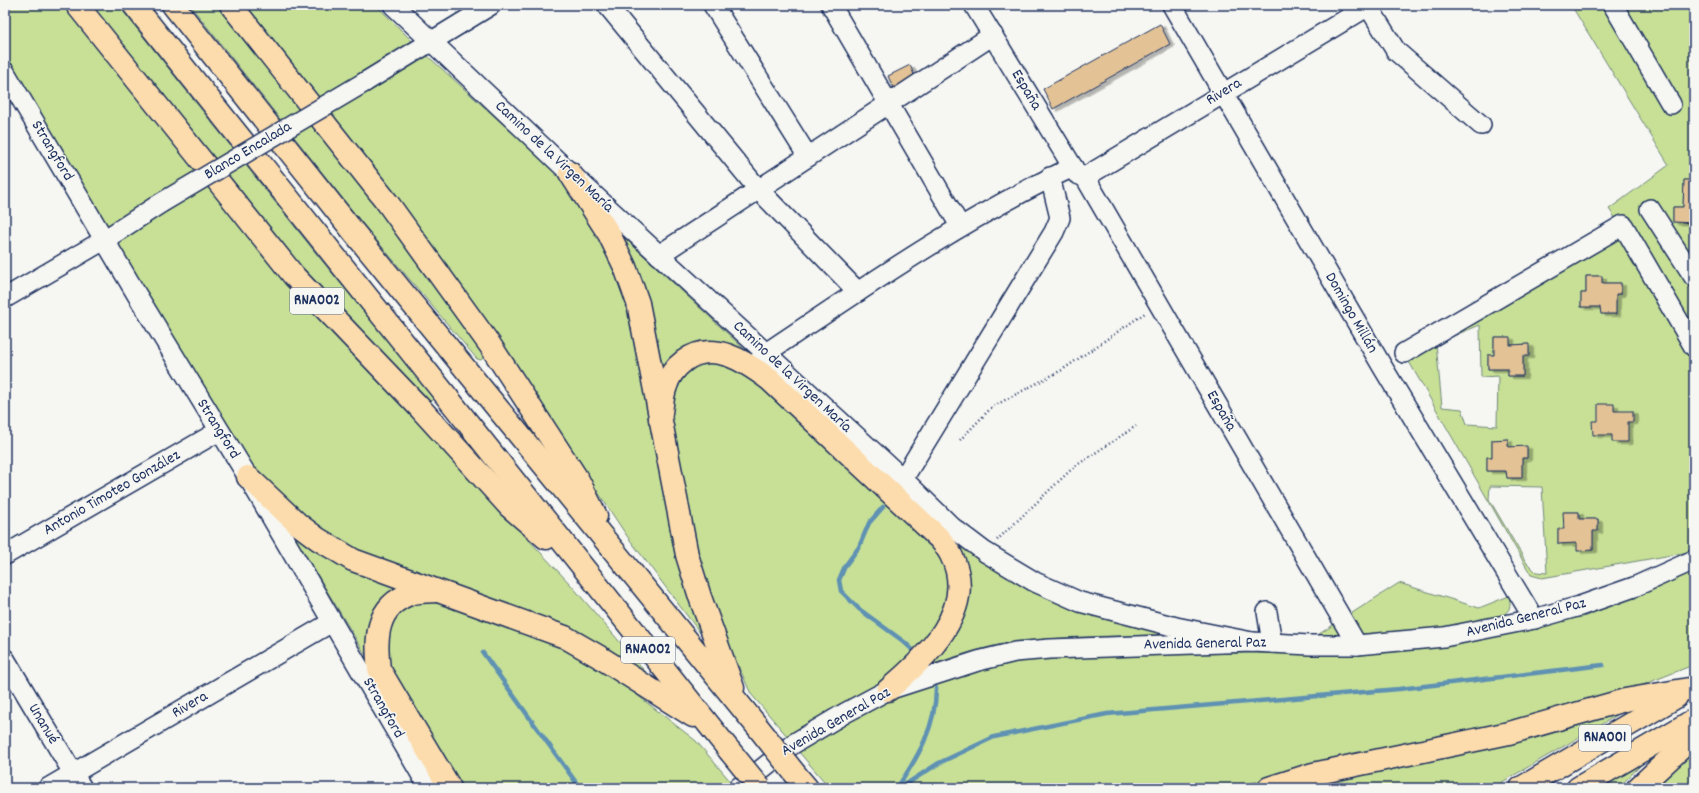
<svg xmlns="http://www.w3.org/2000/svg" width="1699" height="793" font-family="Dekko,sans-serif">
<defs>
<filter id="shadow"><feDropShadow dx="4.5" dy="2.5" stdDeviation="0" flood-color="#0004"/></filter>
</defs>
<rect width="100%" height="100%" fill="#f6f6f2"/>
<filter id="ink" filterUnits="userSpaceOnUse"><feTurbulence type="fractalNoise" baseFrequency=".025" numOctaves="2"/><feDisplacementMap in="SourceGraphic" scale="8" xChannelSelector="R" yChannelSelector="G"/><feConvolveMatrix kernelMatrix="1 2 1 2 8 2 1 2 1" color-interpolation-filters="sRGB"/></filter>
<g filter="url(#ink)">
<g fill="#c7e096" stroke="#71887a" fill-rule="evenodd">
<path d="M 5,5 L 65,5 L 287,282 L 571,585 L 666,696 L 607,652 L 356,554 L 320,533 L 255,469 L 222,421 L 5,53 Z"/>
<path d="M 89,5 L 118,5 L 319,257 L 433,396 L 433,400 L 431,401 L 427,400 L 302,271 Z"/>
<path d="M 190,5 L 219,5 L 380,208 L 482,354 L 483,358 L 481,360 L 477,359 L 362,223 Z"/>
<path d="M 241,5 L 376,5 L 421,50 L 566,181 L 618,270 L 716,654 L 627,536 L 497,340 Z"/>
<path d="M 1571,5 L 1694,5 L 1694,180 L 1684,180 L 1683,207 L 1673,207 L 1673,222 L 1694,223 L 1694,551 L 1542,578 L 1531,575 L 1404,353 L 1618,222 L 1609,209 L 1669,165 ZM 1586,276 L 1602,276 L 1602,283 L 1621,283 L 1621,294 L 1616,294 L 1616,314 L 1601,314 L 1600,307 L 1581,307 L 1581,293 L 1586,293 ZM 1480,325 L 1481,377 L 1498,376 L 1497,426 L 1467,424 L 1462,409 L 1442,407 L 1436,343 ZM 1494,337 L 1509,337 L 1510,345 L 1528,344 L 1529,356 L 1523,356 L 1523,376 L 1508,376 L 1508,369 L 1488,369 L 1488,355 L 1494,355 ZM 1508,439 L 1508,447 L 1527,447 L 1527,458 L 1522,458 L 1522,478 L 1507,478 L 1506,471 L 1487,471 L 1487,457 L 1492,457 L 1492,440 ZM 1490,486 L 1542,487 L 1547,573 L 1536,572 L 1526,562 L 1489,499 ZM 1564,512 L 1579,512 L 1579,519 L 1598,519 L 1598,530 L 1593,531 L 1593,550 L 1578,551 L 1577,543 L 1558,544 L 1558,530 L 1564,529 Z"/>
<path d="M 615,229 L 754,358 L 704,342 L 685,347 L 670,360 L 658,376 Z"/>
<path d="M 713,360 L 748,372 L 933,544 L 943,560 L 950,588 L 939,627 L 884,682 L 827,712 L 787,736 L 751,694 L 706,593 L 669,418 C 672,398 674,369 697,362 C 701,360 708,361 713,360 Z"/>
<path d="M 288,526 L 404,586 C 373,610 363,617 368,659 Z"/>
<path d="M 955,540 L 1175,634 C 1120,637 1064,635 1010,643 C 983,647 957,656 930,665 L 968,570 L 962,553 Z"/>
<path d="M 1694,569 L 1694,664 L 1693,665 L 1625,692 L 1561,712 L 1242,785 L 1235,788 L 830,788 L 798,751 L 836,728 L 893,699 L 980,670 L 1016,662 L 1052,658 L 1129,655 L 1251,653 L 1359,655 L 1413,650 L 1460,643 L 1586,616 Z"/>
<path d="M 1399,583 L 1479,608 L 1509,596 C 1511,605 1511,610 1502,616 L 1449,627 L 1405,632 L 1316,636 Z"/>
<path d="M 432,600 L 562,645 L 600,666 L 696,741 L 731,782 L 724,788 L 459,788 L 388,667 L 385,636 L 399,610 L 414,602 Z"/>
<path d="M 1626,710 L 1492,788 L 1338,788 L 1318,782 Z"/>
<path d="M 1694,743 L 1694,788 L 1645,788 Z"/>
<path d="M 1651,755 L 1618,788 L 1595,788 Z"/>
</g>
<g fill="none" stroke-linecap="round" stroke-linejoin="round">
<g stroke="#5e91b3" stroke-width="4.5">
<path d="M 883,507 L 869,523 L 859,547 L 845,566 L 839,580 L 841,591 L 859,609 L 903,641 L 915,652"/>
<path d="M 483,653 L 580,788"/>
<path d="M 897,788 C 918,757 936,727 936,688"/>
<path d="M 900,788 L 939,763 L 994,737 L 1107,714 L 1399,689 L 1603,665"/>
</g>
</g>
<g fill="#e3c396" stroke="#1b2f5e" filter="url(#shadow)">
<path d="M 1160,24 L 1170,44 L 1053,109 L 1043,89 Z"/>
<path d="M 910,65 L 915,77 L 893,88 L 888,76 Z"/>
<path d="M 1684,180 L 1694,180 L 1694,223 L 1673,222 L 1673,207 L 1683,207 Z"/>
<path d="M 1586,276 L 1602,276 L 1602,283 L 1621,283 L 1621,294 L 1616,294 L 1616,314 L 1601,314 L 1600,307 L 1581,307 L 1581,293 L 1586,293 Z"/>
<path d="M 1494,337 L 1510,337 L 1510,345 L 1529,344 L 1529,356 L 1523,356 L 1523,376 L 1508,376 L 1508,369 L 1488,369 L 1488,355 L 1494,355 Z"/>
<path d="M 1598,404 L 1614,404 L 1614,411 L 1633,411 L 1633,422 L 1628,422 L 1628,442 L 1612,442 L 1612,435 L 1593,435 L 1592,421 L 1598,421 Z"/>
<path d="M 1508,439 L 1508,447 L 1527,446 L 1527,458 L 1522,458 L 1522,478 L 1507,478 L 1506,471 L 1487,471 L 1487,457 L 1492,457 L 1492,440 Z"/>
<path d="M 1563,512 L 1579,512 L 1579,519 L 1598,519 L 1598,531 L 1593,531 L 1593,550 L 1577,551 L 1577,543 L 1558,544 L 1558,529 L 1564,529 Z"/>
</g>
<g fill="none" stroke-linecap="round" stroke-linejoin="round">
<g stroke="#1b2f5e" stroke-width="22">
<g id="minor">
<path d="M 393,5 L 570,173 L 903,479 L 952,527 L 985,552 L 1035,582 L 1080,602 L 1176,627 L 1252,642"/>
<path d="M 607,5 L 758,189 L 858,292"/>
<path d="M 713,5 L 808,157"/>
<path d="M 831,5 L 960,226"/>
<path d="M 974,5 L 1077,174 L 1085,177 L 1370,5"/>
<path d="M 1172,5 L 1382,366 L 1534,619"/>
<path d="M 1613,5 L 1671,104"/>
<path d="M 1368,6 L 1396,51 L 1481,125"/>
<path d="M 5,72 L 137,295 L 248,477 L 429,788"/>
<path d="M 365,82 L 491,5"/>
<path d="M 1085,177 L 1357,645"/>
<path d="M 1650,209 L 1694,277"/>
<path d="M 659,255 L 993,35"/>
<path d="M 5,298 L 104,240 L 161,203"/>
<path d="M 1404,353 L 1623,225 L 1694,347"/>
<path d="M 758,362 L 766,353 C 865,287 964,218 1073,167"/>
<path d="M 903,479 L 1054,232 L 1060,218 L 1050,177"/>
<path d="M 5,555 L 219,431"/>
<path d="M 1267,612 L 1272,643"/>
<path d="M 5,659 L 82,788"/>
<path d="M 48,788 L 332,622"/>
<path d="M 738,788 L 793,744 L 845,713 L 888,690 L 978,661 L 1015,652 L 1050,649 L 1252,642 L 1310,645 L 1357,645 L 1444,637 L 1534,619 L 1580,606 L 1634,587 L 1694,560"/>
</g>
</g>
<g stroke="#1b2f5e" stroke-width="25">
<g id="highway">
<path d="M 77,5 L 294,276 L 420,408 L 510,507 L 546,538"/>
<path d="M 134,5 L 729,750"/>
<path d="M 173,5 L 352,230 L 757,726"/>
<path d="M 231,5 L 387,202 L 490,345 L 578,480 L 596,516"/>
<path d="M 570,173 L 609,234 L 625,267 L 638,303 L 687,555 L 700,597 L 733,688"/>
<path d="M 660,419 C 662,409 662,396 666,386 C 669,376 676,367 684,361 C 713,339 746,362 770,380 L 940,539 C 944,544 948,549 951,555 C 979,609 925,658 888,690"/>
<path d="M 248,477 L 298,524 L 318,539 L 353,560 L 565,637 L 598,656 L 693,716"/>
<path d="M 435,591 C 427,592 418,591 410,594 C 376,606 375,639 379,669 L 450,788"/>
<path d="M 796,775 L 807,788"/>
<path d="M 1269,788 L 1313,774 L 1509,733 L 1625,700 L 1689,689"/>
<path d="M 1521,788 L 1676,697"/>
<path d="M 1578,788 L 1694,720"/>
<path d="M 1638,788 L 1694,736"/>
</g>
</g>
<g stroke="#1b2f5e" stroke-width="2.5" stroke-dasharray="1 3" stroke-linecap="butt">
<path d="M 960,440 L 992,407 L 1062,370 L 1145,313"/>
<path d="M 997,540 L 1074,467 L 1136,426"/>
</g>
<use href="#minor" stroke="#f6f6f2" stroke-width="19"/>
<use href="#highway" stroke="#fcdcac" stroke-width="22"/>
<g stroke="#1b2f5e" stroke-width="22" stroke-linecap="butt">
<path id="minor-bridge" d="M 161,203 L 365,82"/>
</g>
<g stroke="#1b2f5e" stroke-width="25" stroke-linecap="butt">
<g id="highway-bridge">
<path d="M 757,726 L 796,775"/>
<path d="M 729,750 L 760,788"/>
</g>
</g>
<use href="#minor-bridge" stroke="#f6f6f2" stroke-width="19"/>
<use href="#highway-bridge" stroke="#fcdcac" stroke-width="22"/>
</g>
</g>
<g text-anchor="middle" dominant-baseline="central" stroke-width="3" stroke-linejoin="round" paint-order="stroke">
<g fill="#f6f6f2" stroke="#5d6b8a" stroke-width="1">
<rect x="290" y="288" width="54" height="26" rx="3"/>
<rect x="621" y="637" width="54" height="26" rx="3"/>
<rect x="1579" y="725" width="52" height="26" rx="3"/>
</g>
<g font-size="15" font-weight="bold" fill="#1b2f5e">
<text x="317" y="301">RNA002</text>
<text x="648" y="650">RNA002</text>
<text x="1605" y="738">RNA001</text>
</g>
<g font-size="16" fill="#1b2f5e" stroke="#f6f6f2">
<text transform="translate(1026 90) rotate(59)">España</text>
<text transform="translate(1224 92) rotate(-31)">Rivera</text>
<text transform="translate(52 151) rotate(59)">Strangford</text>
<text transform="translate(248 151) rotate(-31)">Blanco Encalada</text>
<text transform="translate(554 157) rotate(43)">Camino de la Virgen María</text>
<text transform="translate(1351 313) rotate(60)">Domingo Millán</text>
<text transform="translate(792 377) rotate(43)">Camino de la Virgen María</text>
<text transform="translate(1221 411) rotate(60)">España</text>
<text transform="translate(218 429) rotate(58)">Strangford</text>
<text transform="translate(112 493) rotate(-30)">Antonio Timoteo González</text>
<text transform="translate(1526 618) rotate(-14)">Avenida General Paz</text>
<text transform="translate(1205 644) rotate(-1)">Avenida General Paz</text>
<text transform="translate(190 705) rotate(-30)">Rivera</text>
<text transform="translate(383 708) rotate(60)">Strangford</text>
<text transform="translate(836 722) rotate(-30)">Avenida General Paz</text>
<text transform="translate(43 724) rotate(59)">Unanué</text>
</g>
</g>
<rect width="1699" height="793" fill="none" stroke="#f6f6f2" stroke-width="20"/>
<rect x="10" y="10" width="1679" height="773" fill="none" stroke="#1b2f5e" stroke-width="1.5" filter="url(#ink)"/>
</svg>
